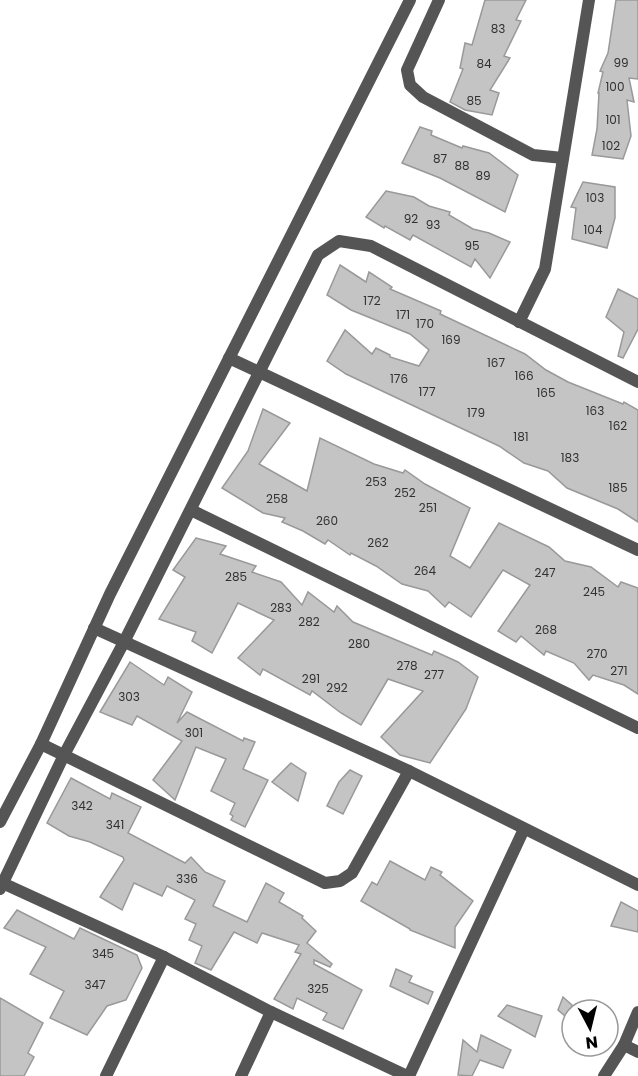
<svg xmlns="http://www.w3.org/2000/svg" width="638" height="1076" font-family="Poppins,sans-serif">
<rect width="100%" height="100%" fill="#fff"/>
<g fill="#c4c4c4" stroke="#999" stroke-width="1.5">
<path d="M 485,0 L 526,0 L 516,20 L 521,21 L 504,56 L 510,58 L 490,90 L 499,93 L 492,115 L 465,110 L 450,102 L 463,69 L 460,68 L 465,43 L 472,45 Z"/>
<path d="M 616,0 L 638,0 L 638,79 L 629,78 L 634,102 L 627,100 L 631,136 L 623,159 L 592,155 L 597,129 L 599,93 L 598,93 L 603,72 L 600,71 L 608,53 Z"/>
<path d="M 420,127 L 432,131 L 431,135 L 462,148 L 463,146 L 489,153 L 518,175 L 505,212 L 440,178 L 402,163 Z"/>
<path d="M 583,182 L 615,187 L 615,218 L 607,248 L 572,239 L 576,208 L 571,207 Z"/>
<path d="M 386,191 L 414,197 L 429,206 L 450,212 L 449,215 L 473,229 L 489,233 L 510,242 L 490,278 L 475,259 L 471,267 L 413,235 L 410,240 L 385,226 L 384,228 L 366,217 Z"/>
<path d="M 340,265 L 366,282 L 369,272 L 392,287 L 390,289 L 441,311 L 440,314 L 525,354 L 546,370 L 568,382 L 623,404 L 624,402 L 638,410 L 638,522 L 618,509 L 567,488 L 548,471 L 524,463 L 499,446 L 346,374 L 327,361 L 345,330 L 372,354 L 376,348 L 390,355 L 390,357 L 419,366 L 429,350 L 410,334 L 351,310 L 327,295 Z"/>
<path d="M 618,289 L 638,299 L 638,329 L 623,358 L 618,356 L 624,332 L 606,317 Z"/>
<path d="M 263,409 L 290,423 L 259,464 L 307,491 L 320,438 L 374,464 L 403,473 L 405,470 L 425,484 L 470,508 L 450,556 L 470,568 L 499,523 L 549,547 L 565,561 L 591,567 L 618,587 L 621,582 L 638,588 L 638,694 L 624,685 L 593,675 L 589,680 L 574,663 L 546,651 L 544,655 L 521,636 L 516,642 L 498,631 L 530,585 L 503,570 L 471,617 L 449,602 L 445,607 L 428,591 L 402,584 L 376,566 L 351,553 L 350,555 L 328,540 L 325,544 L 303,531 L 282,522 L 285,518 L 263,513 L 222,488 L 248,451 Z"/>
<path d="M 196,538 L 226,546 L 220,554 L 256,566 L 252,572 L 281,582 L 302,605 L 308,592 L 334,612 L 337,606 L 353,622 L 432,655 L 434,651 L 458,662 L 478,677 L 466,709 L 430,763 L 400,755 L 381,737 L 423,691 L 388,679 L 361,725 L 341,713 L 312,691 L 310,695 L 263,669 L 260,675 L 238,658 L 274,620 L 238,603 L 212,653 L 192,641 L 196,632 L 159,619 L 185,577 L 173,570 Z"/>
<path d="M 130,662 L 164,685 L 168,677 L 192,692 L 177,723 L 187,712 L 243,741 L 244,738 L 255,742 L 243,769 L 268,780 L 245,827 L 231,820 L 233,816 L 230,814 L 235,803 L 211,791 L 226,759 L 196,747 L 175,800 L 153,780 L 182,741 L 137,716 L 132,725 L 100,712 Z"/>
<path d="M 291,763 L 306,773 L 298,801 L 272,782 Z"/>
<path d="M 350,770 L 362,776 L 343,814 L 327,806 L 339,782 Z"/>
<path d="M 71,778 L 110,799 L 112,793 L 141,807 L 128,833 L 185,863 L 191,857 L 205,872 L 225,881 L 213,906 L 247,922 L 266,883 L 284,893 L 279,902 L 303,916 L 302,918 L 316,931 L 307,943 L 332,964 L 330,967 L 314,960 L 314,964 L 362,990 L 343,1029 L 323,1020 L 327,1013 L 297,998 L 293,1009 L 274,999 L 301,954 L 295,952 L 299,945 L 262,933 L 257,943 L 234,932 L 211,970 L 195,963 L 202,946 L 189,940 L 196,924 L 185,919 L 195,900 L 167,886 L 162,896 L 134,883 L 122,910 L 100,897 L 124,860 L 123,857 L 90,842 L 69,836 L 47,823 Z"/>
<path d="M 390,861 L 425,880 L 431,867 L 442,872 L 440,875 L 473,901 L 455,927 L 455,948 L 410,930 L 410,929 L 361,901 L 372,882 L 377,885 Z"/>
<path d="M 621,902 L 638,911 L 638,932 L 611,926 Z"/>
<path d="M 17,910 L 74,939 L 80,928 L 137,955 L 142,968 L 126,1000 L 107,1006 L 87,1035 L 50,1018 L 64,991 L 30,974 L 46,947 L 4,928 Z"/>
<path d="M 396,969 L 412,976 L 409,982 L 433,992 L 428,1004 L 390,986 Z"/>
<path d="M 563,997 L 572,1005 L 572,1022 L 558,1010 Z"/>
<path d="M 0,998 L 43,1023 L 28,1053 L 34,1057 L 24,1076 L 0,1076 Z"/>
<path d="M 507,1005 L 542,1016 L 535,1037 L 498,1016 Z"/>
<path d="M 481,1035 L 511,1050 L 503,1068 L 480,1060 L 472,1076 L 458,1075 L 463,1040 L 477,1052 Z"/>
</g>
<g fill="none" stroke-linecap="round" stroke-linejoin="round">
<g stroke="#555" stroke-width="12">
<path d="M 439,0 L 407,70 L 410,85 L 423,97 L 533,155 L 563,158"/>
<path d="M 519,322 L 545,269 L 589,0"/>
<path d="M 229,358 L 638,550"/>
<path d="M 191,510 L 638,728"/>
<path d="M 94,628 L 409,771 L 638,885"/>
<path d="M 41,744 L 325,883 L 340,881 L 352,873 L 409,771"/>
<path d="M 0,822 L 41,744 L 110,594 L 410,0"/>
<path d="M 0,882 L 164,957 L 271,1012 L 407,1076"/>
<path d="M 0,889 L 64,755 L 124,642 L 318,255 L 339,241 L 371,246 L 638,382"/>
<path d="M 624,1045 L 638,1052"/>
<path d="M 106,1076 L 164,957"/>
<path d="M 241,1076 L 271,1012"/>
<path d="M 409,1076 L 524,829"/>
<path d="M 604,1076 L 624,1045 L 638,1012"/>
</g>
</g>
<g text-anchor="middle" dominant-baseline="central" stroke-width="4.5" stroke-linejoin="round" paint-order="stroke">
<g font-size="12" fill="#313131">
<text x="498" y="28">83</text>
<text x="621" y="62">99</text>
<text x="484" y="63">84</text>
<text x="615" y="86">100</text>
<text x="474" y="100">85</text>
<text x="613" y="119">101</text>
<text x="611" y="145">102</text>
<text x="440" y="158">87</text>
<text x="462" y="165">88</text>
<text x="483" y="175">89</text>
<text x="595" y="197">103</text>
<text x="411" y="218">92</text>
<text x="433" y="224">93</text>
<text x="593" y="229">104</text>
<text x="472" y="245">95</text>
<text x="372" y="300">172</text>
<text x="403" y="314">171</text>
<text x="425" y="323">170</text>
<text x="451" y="339">169</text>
<text x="496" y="362">167</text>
<text x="524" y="375">166</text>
<text x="399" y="378">176</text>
<text x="427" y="391">177</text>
<text x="546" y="392">165</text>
<text x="595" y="410">163</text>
<text x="476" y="412">179</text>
<text x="618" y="425">162</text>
<text x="521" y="436">181</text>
<text x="570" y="457">183</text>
<text x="376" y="481">253</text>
<text x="618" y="487">185</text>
<text x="405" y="492">252</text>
<text x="277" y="498">258</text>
<text x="428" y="507">251</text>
<text x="327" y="520">260</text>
<text x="378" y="542">262</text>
<text x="425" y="570">264</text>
<text x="545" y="572">247</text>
<text x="236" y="576">285</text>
<text x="594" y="591">245</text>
<text x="281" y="607">283</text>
<text x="309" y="621">282</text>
<text x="546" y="629">268</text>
<text x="359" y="643">280</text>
<text x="597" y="653">270</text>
<text x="407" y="665">278</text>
<text x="619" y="670">271</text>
<text x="434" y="674">277</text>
<text x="311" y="678">291</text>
<text x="337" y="687">292</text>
<text x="129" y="696">303</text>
<text x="194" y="732">301</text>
<text x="82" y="805">342</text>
<text x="115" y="824">341</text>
<text x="187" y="878">336</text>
<text x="103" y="953">345</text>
<text x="95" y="984">347</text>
<text x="318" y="988">325</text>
</g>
</g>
<g transform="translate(590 1028) rotate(173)"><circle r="28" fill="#ffffff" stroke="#999999" stroke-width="1.5"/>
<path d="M0-4.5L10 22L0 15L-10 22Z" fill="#000000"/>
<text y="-9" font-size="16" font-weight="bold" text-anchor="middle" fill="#000000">N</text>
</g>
</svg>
